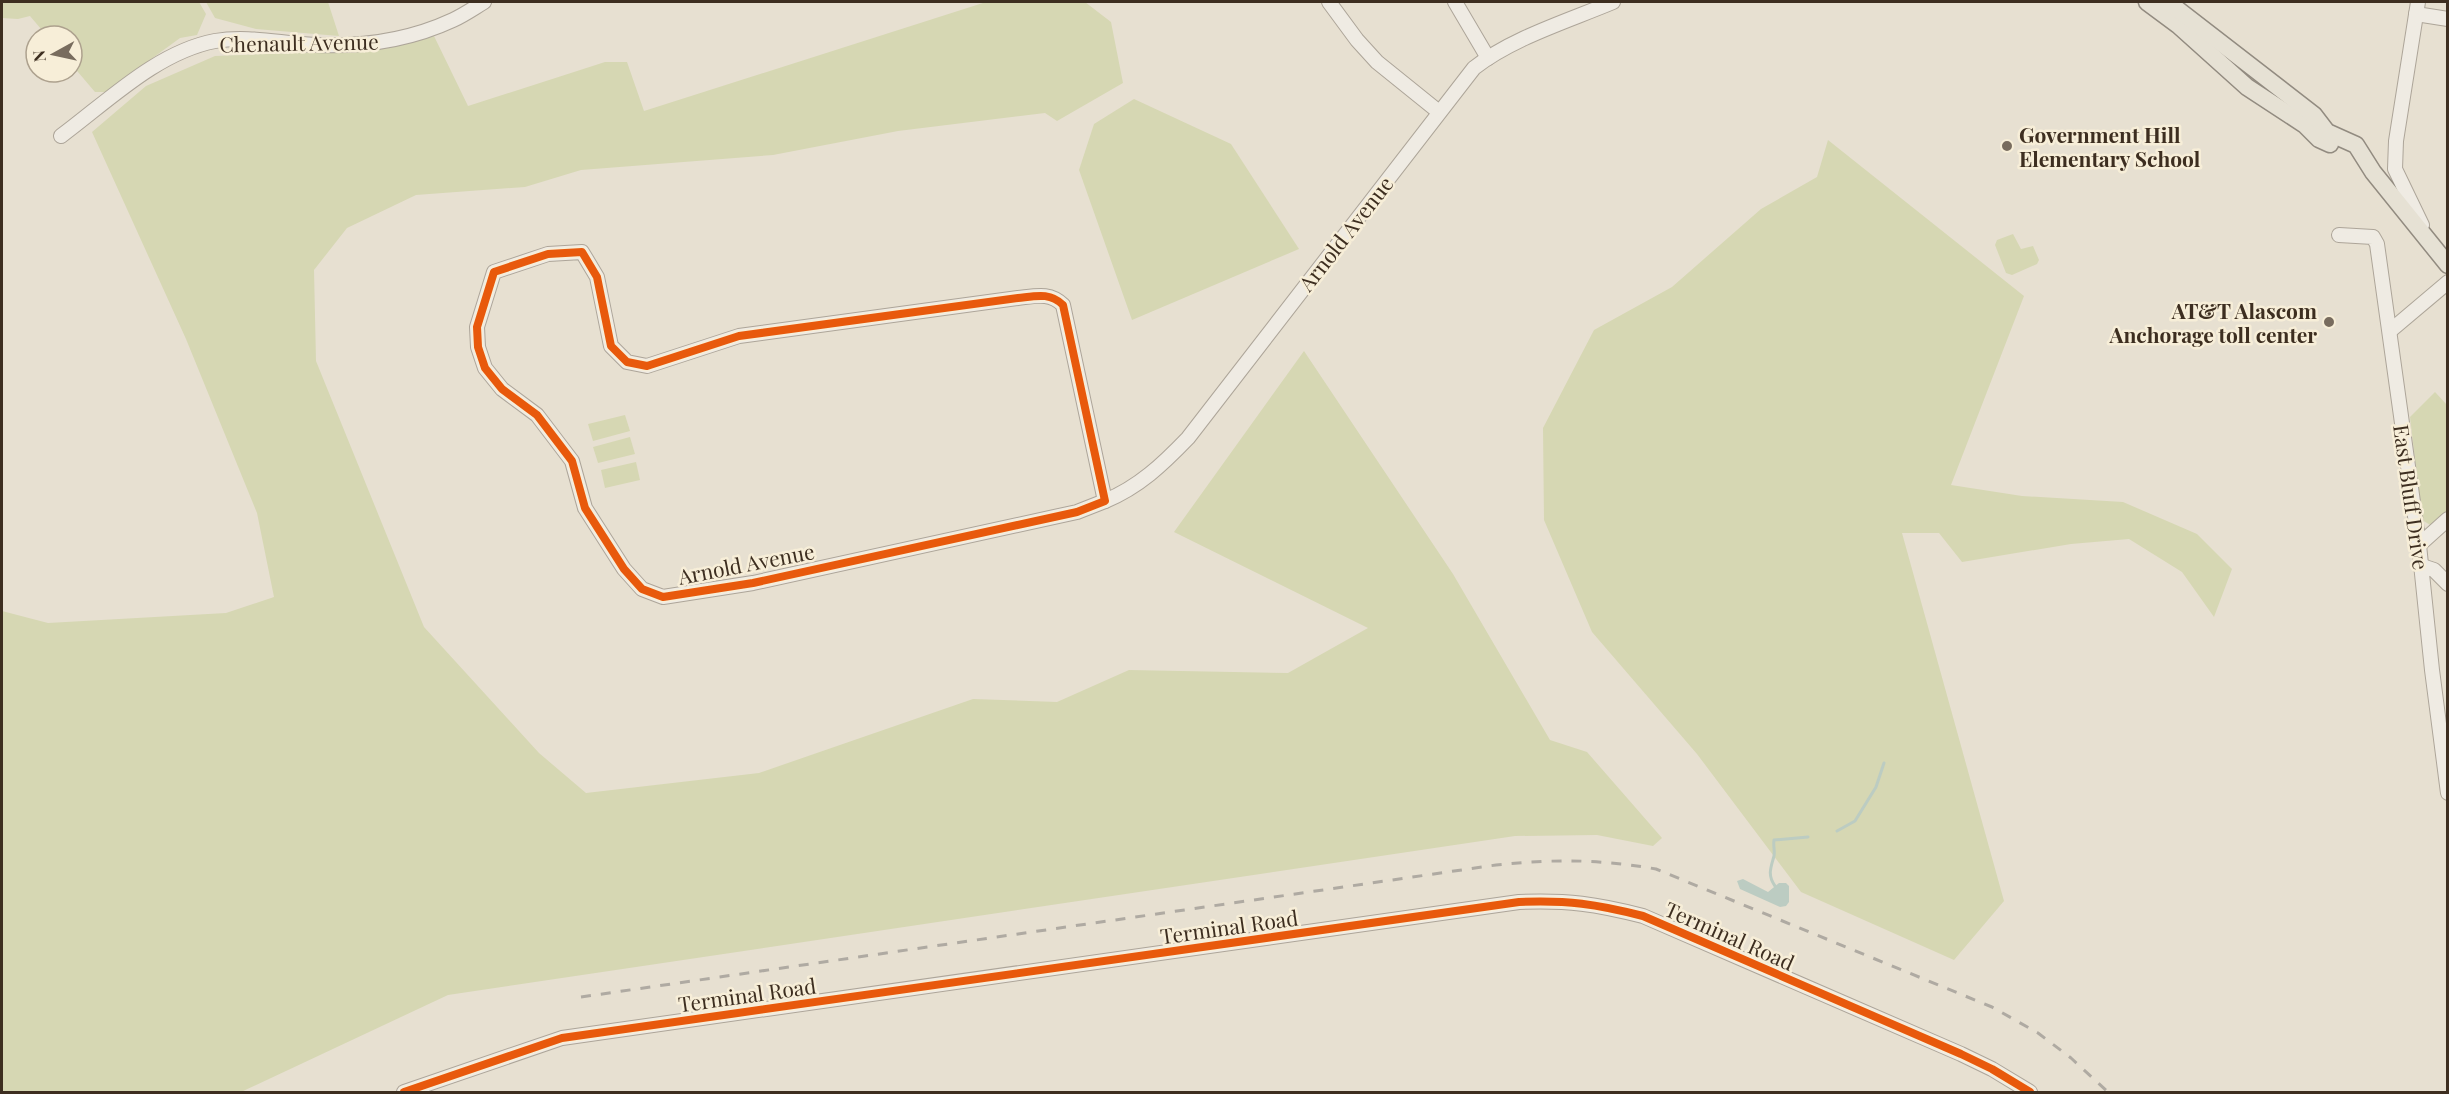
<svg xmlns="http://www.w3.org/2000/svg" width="2449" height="1094" font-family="'Playfair Display',serif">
<rect width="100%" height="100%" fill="#e7e0d1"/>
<g fill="#d6d7b3">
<path d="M 2,2 L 199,2 L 206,14 L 197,35 L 180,38 L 106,92 L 95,92 L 72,65 L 72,36 L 47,36 L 30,16 L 18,19 L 2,18 Z"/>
<path d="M 206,2 L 328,2 L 339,36 L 256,29 L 215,18 Z"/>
<path d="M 986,2 L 1085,2 L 1111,22 L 1123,83 L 1057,121 L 1045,113 L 898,131 L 773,155 L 581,170 L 525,187 L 416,195 L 347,228 L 314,270 L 316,361 L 424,627 L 539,753 L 586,793 L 759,773 L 973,699 L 1057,702 L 1129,670 L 1288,673 L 1368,628 L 1174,532 L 1304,351 L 1453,574 L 1550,740 L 1587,752 L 1662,838 L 1653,846 L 1597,835 L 1515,836 L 448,995 L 241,1092 L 2,1092 L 2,611 L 48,623 L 226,613 L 274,597 L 257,513 L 186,339 L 92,132 L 146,86 L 215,56 L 375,50 L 434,36 L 468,106 L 605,62 L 627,62 L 644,111 Z"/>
<path d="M 1134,99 L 1231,144 L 1299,249 L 1132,320 L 1079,170 L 1094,124 Z"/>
<path d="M 1828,140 L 2024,296 L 1951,485 L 2022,496 L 2123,502 L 2197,534 L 2232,569 L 2214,617 L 2182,572 L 2129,539 L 2071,544 L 1962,562 L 1939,533 L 1902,533 L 2004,901 L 1954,960 L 1801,892 L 1697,754 L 1592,632 L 1544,520 L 1543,428 L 1594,330 L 1672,287 L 1761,209 L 1817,177 Z"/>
<path d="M 2013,234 L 2021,249 L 2033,246 L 2039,260 L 2037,264 L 2012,275 L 2006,273 L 1995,245 L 1997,240 Z"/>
<path d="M 2435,392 L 2447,405 L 2447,510 L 2432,526 L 2422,520 L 2410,417 Z"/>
<path d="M 625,415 L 630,431 L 593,441 L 588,424 Z"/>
<path d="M 630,437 L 635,454 L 598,463 L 593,447 Z"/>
<path d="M 636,462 L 640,480 L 605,488 L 601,470 Z"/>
</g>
<path fill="#bcccc2" d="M 1743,879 L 1768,892 L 1779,883 L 1786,883 L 1789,886 L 1789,902 L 1786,906 L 1780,907 L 1740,889 L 1737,881 Z"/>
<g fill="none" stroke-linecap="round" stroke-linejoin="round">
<g stroke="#bcccc2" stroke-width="3">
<path d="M 1837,831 L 1855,821 L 1876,787 L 1884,763"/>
<path d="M 1775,886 C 1767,875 1771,867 1774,856 C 1775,850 1773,846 1774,840 L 1808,837"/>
</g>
<g stroke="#ada599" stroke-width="16">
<g id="minor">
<path d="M 1329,2 L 1357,40 L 1377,62 L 1439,112"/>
<path d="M 1455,2 L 1488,58"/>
<path d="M 2418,2 L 2396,141 L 2395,169 L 2422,225"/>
<path d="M 2416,14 L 2448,19"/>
<path d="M 61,136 C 107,102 157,52 215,41 C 249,35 282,44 315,45 C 362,47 410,40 453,20 C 464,15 474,8 484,2"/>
<path d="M 2339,235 L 2373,237 L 2377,244 L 2419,545 L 2432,670 L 2448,793"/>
<path d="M 582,252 L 597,277 L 611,346 L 627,362 L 647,366 L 739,336 L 1018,298 C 1036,296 1050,292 1063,305 L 1105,501 L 1077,512 L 753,583 L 663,597 L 642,589 L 624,569 L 585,508 L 572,461 L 537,415 L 502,389 L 485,368 L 478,347 L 477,327 L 494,272 L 548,254 Z"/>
<path d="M 2390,331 L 2448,282"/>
<path d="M 1105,501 C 1139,487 1163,464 1188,438 L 1474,68 C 1512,38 1568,21 1613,2"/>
<path d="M 2419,545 L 2448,519"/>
<path d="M 2422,566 L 2434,570 L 2448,584"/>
<path d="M 404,1092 L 562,1038 L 1519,902 C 1568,900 1596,904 1643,916 L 1961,1054 L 1992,1069 L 2030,1092"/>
</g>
</g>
<g stroke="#928b80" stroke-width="19">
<g id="major">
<path d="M 2147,2 L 2178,25 L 2247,87 L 2305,125 L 2319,139 L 2330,144"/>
<path d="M 2168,2 L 2314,115 L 2327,132 L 2356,145 L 2373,172 L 2448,265"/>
</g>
</g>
<use href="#minor" stroke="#efebe3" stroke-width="14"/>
<use href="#major" stroke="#e6e1d4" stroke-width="16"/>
<path stroke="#afaaa2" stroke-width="3" stroke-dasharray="10 10" stroke-linecap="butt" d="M 581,997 L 1496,865 C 1555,859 1598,859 1656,869 L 1992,1007 L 2038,1033 L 2071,1058 L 2108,1092"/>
<g stroke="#f7eed8" stroke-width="11">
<g id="cycleway">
<path d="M 582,252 L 597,277 L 611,346 L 627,362 L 647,366 L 739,336 L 1018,298 C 1036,296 1050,292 1063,305 L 1105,501 L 1077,512 L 753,583 L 663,597 L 642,589 L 624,569 L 585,508 L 572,461 L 537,415 L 502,389 L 485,368 L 478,347 L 477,327 L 494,272 L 548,254 Z"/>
<path d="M 404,1092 L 562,1038 L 1519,902 C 1568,900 1596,904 1643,916 L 1961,1054 L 1992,1069 L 2030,1092"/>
</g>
</g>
<use href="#cycleway" stroke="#e8590c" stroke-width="8"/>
</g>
<g fill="#786c5e" stroke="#f7eed8" stroke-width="2">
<circle cx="2007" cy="146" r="6"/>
<circle cx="2329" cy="322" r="6"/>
</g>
<g text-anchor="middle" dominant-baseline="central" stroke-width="5" stroke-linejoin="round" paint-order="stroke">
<g font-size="21" fill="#3d2e20" stroke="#f7eed8">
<text transform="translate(299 42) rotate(-1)">Chenault Avenue</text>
<text transform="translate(1345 233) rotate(-52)">Arnold Avenue</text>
<text transform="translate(2412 497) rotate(82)">East Bluff Drive</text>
<text transform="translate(746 563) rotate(-11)">Arnold Avenue</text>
<text transform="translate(1229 926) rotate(-8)">Terminal Road</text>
<text transform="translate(1730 935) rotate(24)">Terminal Road</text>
<text transform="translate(747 994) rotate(-8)">Terminal Road</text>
</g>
<g font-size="21" font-weight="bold" fill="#3d2e20" stroke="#f7eed8" text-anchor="start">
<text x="2019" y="134">Government Hill<tspan x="2019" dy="24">Elementary School</tspan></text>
<text x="2317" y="310" text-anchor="end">AT&amp;T Alascom<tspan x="2317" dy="24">Anchorage toll center</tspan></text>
</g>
</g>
<rect width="2449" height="1094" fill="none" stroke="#3d2e20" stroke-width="6"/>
<g transform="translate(54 54) rotate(262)"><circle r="28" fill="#f7eed8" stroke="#ada18e" stroke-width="1.5"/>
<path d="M0-4.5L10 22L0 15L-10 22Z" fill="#786c5e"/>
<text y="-9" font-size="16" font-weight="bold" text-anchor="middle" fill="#3d2e20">N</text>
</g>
</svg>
